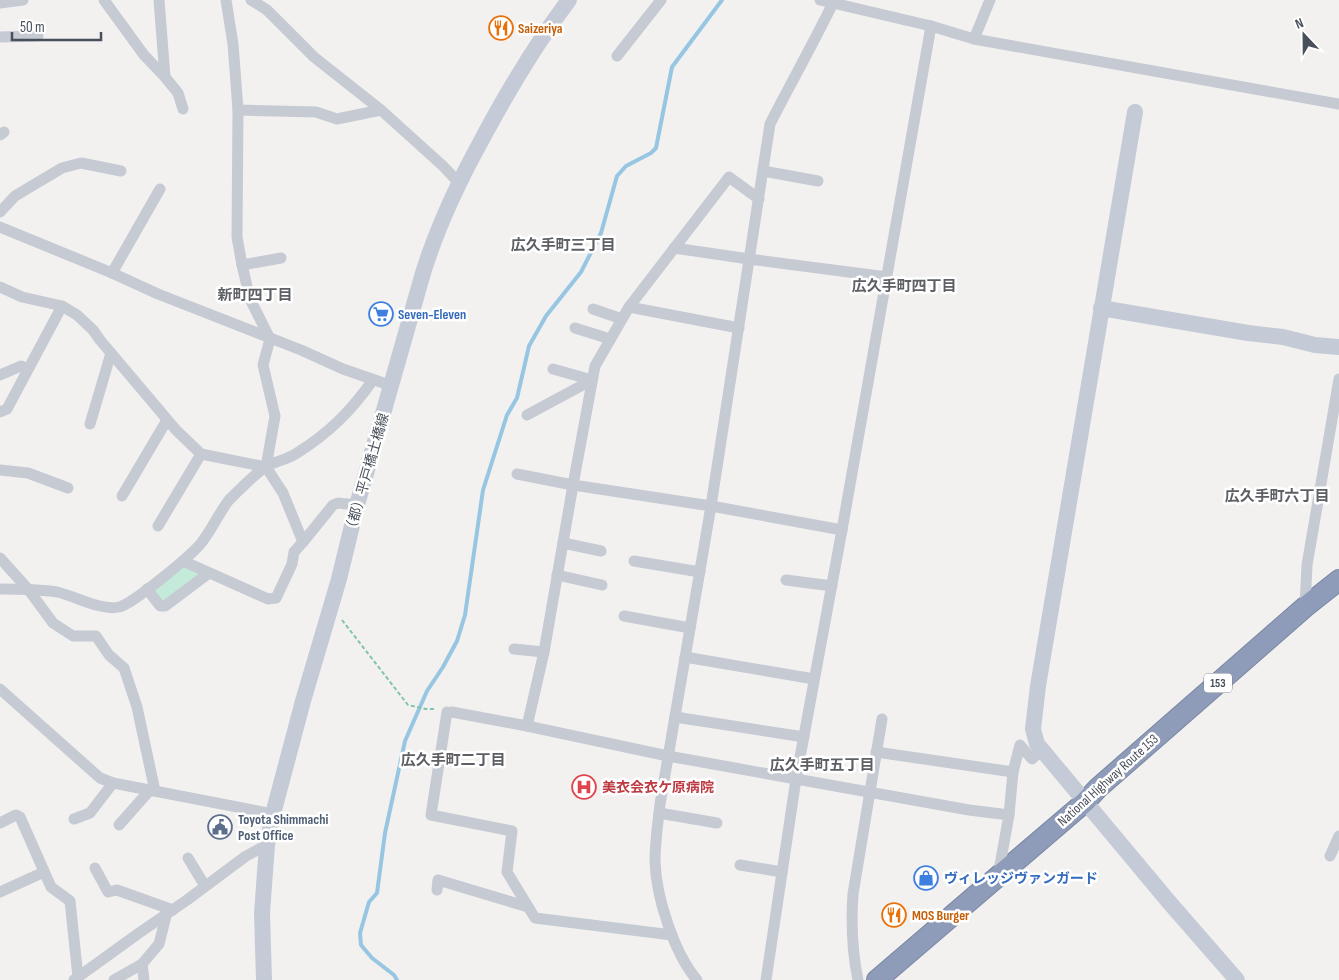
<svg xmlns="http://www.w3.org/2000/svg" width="1339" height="980" font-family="'Sofia Sans Condensed','Noto Sans JP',sans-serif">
<rect width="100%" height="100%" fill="#f2f1f0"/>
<path fill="#c4ead9" d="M 183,561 L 209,573 L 165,606 L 147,589 Z"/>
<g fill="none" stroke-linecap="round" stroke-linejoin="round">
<path stroke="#97c6e2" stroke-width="4" d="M 397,980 L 394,975 L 372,958 L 361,945 L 360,933 L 369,902 L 377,893 L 385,833 L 405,741 L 427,691 L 443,667 L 457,641 L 465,615 L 483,490 L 507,415 L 517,398 L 529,346 L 546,316 L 581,272 L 601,233 L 617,176 L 626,166 L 651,153 L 656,148 L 672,67 L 722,0"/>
<g stroke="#7987a4" stroke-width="22">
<path id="highway" d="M 877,980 L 1085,802 L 1098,788 L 1305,607 L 1339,580"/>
</g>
<path stroke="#80c4ae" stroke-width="2" stroke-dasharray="4 2.5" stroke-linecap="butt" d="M 342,620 L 408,705 L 426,709 L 436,709"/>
<g stroke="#c5cad3" stroke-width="11">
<path d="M 104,0 L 144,55 L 165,77 L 159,0"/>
<path d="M 226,0 L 233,44 L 238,110 L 237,237 L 242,265 L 250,299 L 270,339 L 263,365 L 275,416 L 266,467 L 283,493 L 303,542 L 333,505 L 338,503 L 357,505"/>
<path d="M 251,0 L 267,10 L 314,57 L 381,110 L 443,166 L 459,183"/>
<path d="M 820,0 L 931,26 L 974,39 L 1339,104"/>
<path d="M 0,3 L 23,0"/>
<path d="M 0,37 L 38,36"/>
<path d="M 974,39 L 990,0"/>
<path d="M 617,56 L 661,0"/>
<path d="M 165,77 L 178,93 L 183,109"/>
<path d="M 238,110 L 316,112 L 337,119 L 381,110"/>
<path d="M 0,135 L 4,132"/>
<path d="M 763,171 L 818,181"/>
<path d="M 0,212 L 15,196 L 62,168 L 81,163 L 121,171"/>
<path d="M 0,227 L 112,273 L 158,294 L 301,350 L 343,369 L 392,386"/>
<path d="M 674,248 L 749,259 L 887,277"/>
<path d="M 242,265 L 281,258"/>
<path d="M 112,273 L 160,189"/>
<path d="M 0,287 L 22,297 L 62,306 L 77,315 L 93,330 L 100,340 L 176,430 L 201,454 L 266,467"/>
<path d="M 629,307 L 729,177 L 759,199"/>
<path d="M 593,309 L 622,319"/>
<path d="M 575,328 L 610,339"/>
<path d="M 739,328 L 629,307 L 595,366 L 573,485 L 711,506 L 842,530"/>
<path d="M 553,369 L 592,380"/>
<path d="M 0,375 L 21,366 L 27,369"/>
<path d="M 0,412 L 7,409 L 62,306"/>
<path d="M 527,415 L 592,380"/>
<path d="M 90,424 L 111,353"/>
<path d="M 0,470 L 28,473 L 68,488"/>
<path d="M 517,474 L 573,485 L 544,652 L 527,726"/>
<path d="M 122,496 L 167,420"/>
<path d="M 158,526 L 201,454"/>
<path d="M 563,543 L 601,551"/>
<path d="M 0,558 L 28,589 L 53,623 L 73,636 L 96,636 L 109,655 L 124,668 L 137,707 L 155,791"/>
<path d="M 183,561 L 268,599 L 276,598 L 278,594 L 292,564 L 294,552 L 303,542"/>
<path d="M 634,561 L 700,572"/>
<path d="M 557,575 L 602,585"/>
<path d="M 786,580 L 832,586"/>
<path d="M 0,589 C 19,589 38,589 57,592 C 75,596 101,611 119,607 C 133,604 193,554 202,542 C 212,529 219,513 229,500 C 236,493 258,471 266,467 C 275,461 287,460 297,453 C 329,433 351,411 373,380"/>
<path d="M 147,589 L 160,606 L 165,606 L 209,573"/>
<path d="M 1305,607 L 1307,565 L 1339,379"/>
<path d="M 624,616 L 690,628"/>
<path d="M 514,649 L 544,652"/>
<path d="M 685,657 L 814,679"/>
<path d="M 0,689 L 100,778 L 113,783 L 273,814"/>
<path d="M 447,712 L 431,815 L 512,831 L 507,872 L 535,918 L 672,935"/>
<path d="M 452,712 L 527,726 L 668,756 L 969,810 L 1009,815 L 998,876"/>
<path d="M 675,717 L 804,737"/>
<path d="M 876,752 L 1013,772"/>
<path d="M 659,813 L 717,823"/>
<path d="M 1009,815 L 1013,772 L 1020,745 L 1032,759 L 1042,750"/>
<path d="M 74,819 L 90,813 L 113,783"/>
<path d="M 0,823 L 16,815 L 20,817 L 51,887 L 70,901 L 78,977"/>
<path d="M 119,825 L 150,790"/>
<path d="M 1330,856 L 1339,836"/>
<path d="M 188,858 L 205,886"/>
<path d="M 740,865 L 782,872"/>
<path d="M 95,868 L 108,892 L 117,890 L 173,910"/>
<path d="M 437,890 L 438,880 L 528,907"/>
<path d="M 0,892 L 44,872"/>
<path d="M 142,964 L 144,980"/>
<path d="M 74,980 L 139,933 L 187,900 L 246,856 L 267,845"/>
<path d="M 114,980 L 142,964 L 159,944 L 166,916"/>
<path d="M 697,980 C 674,953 656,897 655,861 C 655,842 658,823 660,804 L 711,506 L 770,124 C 791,83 813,44 833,3"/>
<path d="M 766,980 L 796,779 L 842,530 L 931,26"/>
<path d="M 858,980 C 852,951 851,923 853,894 L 882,719"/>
</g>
<g stroke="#c5cbd6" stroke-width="16">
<path d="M 1135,112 L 1038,686 L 1033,729 L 1037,744 L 1169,902 L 1237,980"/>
<path d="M 1101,308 L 1248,333 L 1283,337 L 1315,345 L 1339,347"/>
<path d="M 264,980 L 262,913 L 267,845 L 273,814 L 303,701 L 339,579 L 357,505 L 423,273 C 437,228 457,185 480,143 C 506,94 535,45 569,0"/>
</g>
<use href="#highway" stroke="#8e9cb9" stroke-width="20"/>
</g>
<defs>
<g id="restaurant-ring" transform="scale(1.25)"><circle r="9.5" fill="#fff" stroke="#e8710a" stroke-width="1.5"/><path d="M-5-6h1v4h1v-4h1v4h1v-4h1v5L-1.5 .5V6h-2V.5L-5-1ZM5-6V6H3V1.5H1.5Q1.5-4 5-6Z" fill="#e8710a"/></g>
<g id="supermarket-ring" transform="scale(1.25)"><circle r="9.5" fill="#fff" stroke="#3f7fe0" stroke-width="1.5"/><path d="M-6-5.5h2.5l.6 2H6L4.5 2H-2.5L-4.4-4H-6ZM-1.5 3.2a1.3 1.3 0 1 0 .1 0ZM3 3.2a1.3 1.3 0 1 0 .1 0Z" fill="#3f7fe0"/></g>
<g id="hospital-ring" transform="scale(1.25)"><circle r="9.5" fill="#fff" stroke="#e0444e" stroke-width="1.5"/><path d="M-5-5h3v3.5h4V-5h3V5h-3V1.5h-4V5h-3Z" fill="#e0444e"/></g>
<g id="civic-ring" transform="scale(1.25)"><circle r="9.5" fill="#fff" stroke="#5c6f8a" stroke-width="1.5"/><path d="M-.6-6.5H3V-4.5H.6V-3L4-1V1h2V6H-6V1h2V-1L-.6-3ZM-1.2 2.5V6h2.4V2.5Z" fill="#5c6f8a"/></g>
<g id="shop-ring" transform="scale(1.25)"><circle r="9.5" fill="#fff" stroke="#3f7fe0" stroke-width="1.5"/><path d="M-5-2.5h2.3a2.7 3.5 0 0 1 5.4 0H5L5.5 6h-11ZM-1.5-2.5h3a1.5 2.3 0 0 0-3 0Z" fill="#3f7fe0"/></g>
</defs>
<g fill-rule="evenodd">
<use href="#restaurant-ring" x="501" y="28"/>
<use href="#supermarket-ring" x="381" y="314"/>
<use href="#hospital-ring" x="584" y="787"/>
<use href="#civic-ring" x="220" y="827"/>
<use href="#shop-ring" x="926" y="878"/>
<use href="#restaurant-ring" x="894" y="915"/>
</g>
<g text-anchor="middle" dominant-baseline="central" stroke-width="5" stroke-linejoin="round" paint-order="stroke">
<rect fill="#fff" stroke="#80848c" stroke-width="1" x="1204" y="673.5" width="28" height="19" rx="4"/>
<g font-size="12" font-weight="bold" fill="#4a505b">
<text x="1218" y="683">153</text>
</g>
<g font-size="14" font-weight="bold" fill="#c56008" stroke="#fff" text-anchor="start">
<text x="518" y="28">Saizeriya</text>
<text x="912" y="915">MOS Burger</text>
</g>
<g font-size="14" font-weight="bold" fill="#366cbe" stroke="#fff" text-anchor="start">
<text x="398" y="314">Seven-Eleven</text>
<text x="944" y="878">ヴィレッジヴァンガード</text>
</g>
<g font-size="14" fill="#4a505b" stroke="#fff">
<text transform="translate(367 474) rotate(-74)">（都）平戸橋土橋線</text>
<text transform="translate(1108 780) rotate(-42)">National Highway Route 153</text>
</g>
<g font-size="14" font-weight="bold" fill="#be3a42" stroke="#fff" text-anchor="start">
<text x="602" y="787">美衣会衣ケ原病院</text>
</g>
<g font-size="14" font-weight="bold" fill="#4e5e75" stroke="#fff" text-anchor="start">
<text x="238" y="819">Toyota Shimmachi<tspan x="238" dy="16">Post Office</tspan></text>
</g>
<g font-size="15" font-weight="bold" fill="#5d5f64" stroke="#fff">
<text x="563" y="245">広久手町三丁目</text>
<text x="904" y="286">広久手町四丁目</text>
<text x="255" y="295">新町四丁目</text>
<text x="1277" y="496">広久手町六丁目</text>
<text x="453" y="760">広久手町二丁目</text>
<text x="822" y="765">広久手町五丁目</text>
</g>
</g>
<g transform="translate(1304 35) rotate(338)" stroke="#ffffff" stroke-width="4" paint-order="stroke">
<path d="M0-4L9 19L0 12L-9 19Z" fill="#4a505b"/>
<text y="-8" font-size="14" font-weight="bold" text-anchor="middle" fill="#4a505b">N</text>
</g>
<path d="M12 32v8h89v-8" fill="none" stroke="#4a505b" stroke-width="2.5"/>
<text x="20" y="32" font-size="15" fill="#4a505b" stroke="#ffffff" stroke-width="4" paint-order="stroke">50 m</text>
</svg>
